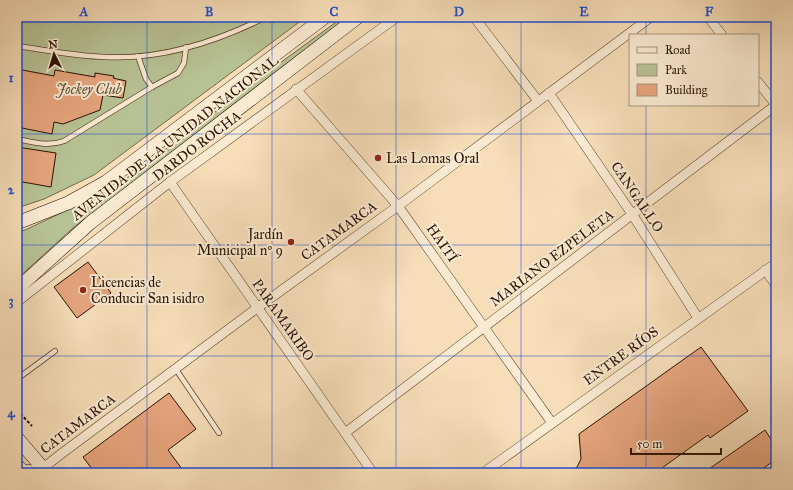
<svg xmlns="http://www.w3.org/2000/svg" width="793" height="490" font-family="'IM FELL Great Primer',serif">
<rect width="100%" height="100%" fill="#f7deb9"/>
<filter id="stains"><feTurbulence type="fractalNoise" baseFrequency=".005" numOctaves="4"/><feColorMatrix values="0 0 0 0 .2 0 0 0 0 .09 0 0 0 0 .02 0 0 0 .5 -.17"/></filter>
<radialGradient id="worn" r=".72"><stop offset=".6" stop-color="#630" stop-opacity="0"/><stop offset="1" stop-color="#630" stop-opacity=".3"/></radialGradient>
<g fill="#b7c294" stroke="#72694a">
<path d="M 17,17 L 306,17 L 94,175 L 44,199 L 17,208 Z"/>
<path d="M 343,17 L 347,17 L 73,228 L 17,279 L 17,232 L 25,230 L 114,188 L 280,63 Z"/>
</g>
<g fill="#e6a57e" stroke="#2c1000">
<path d="M 17,69 L 54,76 L 55,70 L 95,77 L 95,73 L 114,76 L 113,78 L 126,81 L 123,98 L 103,95 L 100,110 L 63,124 L 54,122 L 52,134 L 17,127 Z"/>
<path d="M 17,147 L 56,153 L 51,187 L 17,181 Z"/>
<path d="M 88,262 L 111,293 L 77,318 L 54,287 Z"/>
<path d="M 701,347 L 748,411 L 710,438 L 708,435 L 655,473 L 574,473 L 581,459 L 579,434 Z"/>
<path d="M 169,393 L 196,429 L 168,450 L 185,473 L 95,473 L 83,457 Z"/>
<path d="M 765,430 L 776,447 L 776,459 L 757,473 L 703,473 Z"/>
</g>
<g fill="none" stroke-linecap="round" stroke-linejoin="round">
<g stroke="#5f442e" stroke-width="6">
<g id="service">
<path d="M 17,46 C 46,50 75,56 105,57 C 160,60 216,42 266,17"/>
<path d="M 138,56 L 146,79 L 152,87"/>
<path d="M 17,139 C 33,142 48,147 64,141 L 152,87 L 178,73 L 184,63 L 186,47"/>
<path d="M 175,368 L 219,433"/>
<path d="M 17,379 L 55,351"/>
<path d="M 23,467 L 39,468"/>
</g>
</g>
<g stroke="#5f442e" stroke-width="10">
<g id="minor">
<path d="M 474,17 L 538,101"/>
<path d="M 708,17 L 722,35"/>
<path d="M 758,82 L 776,105"/>
<path d="M 296,89 L 398,206 L 552,423"/>
<path d="M 549,93 L 632,214 L 698,318"/>
<path d="M 170,182 L 373,473"/>
<path d="M 765,270 L 776,285"/>
<path d="M 17,302 L 170,182 L 397,17"/>
<path d="M 345,433 L 776,105"/>
<path d="M 44,473 L 43,468 L 61,454 L 257,308 L 398,206 L 651,17"/>
<path d="M 483,473 L 776,263"/>
</g>
</g>
<g stroke="#2c1000" stroke-width="14">
<g id="secondary">
<path d="M 17,223 L 68,203 L 106,182 L 325,17"/>
<path d="M 17,289 L 90,223 L 358,17"/>
<path d="M 17,438 L 47,473"/>
<path d="M 17,465 L 24,473"/>
</g>
</g>
<path stroke="#2c1000" stroke-width="2" stroke-dasharray="3 2" stroke-linecap="butt" d="M 17,410 L 32,426"/>
<use href="#service" stroke="#faead2" stroke-width="4.5"/>
<use href="#minor" stroke="#faead2" stroke-width="9"/>
<use href="#secondary" stroke="#faead2" stroke-width="13"/>
</g>
<path fill="none" stroke="#1d4ed8" stroke-width="1" stroke-opacity="0.55" d="M 147,17 L 147,473M 272,17 L 272,473M 396,17 L 396,473M 521,17 L 521,473M 646,17 L 646,35M 646,105 L 646,473M 17,134 L 776,134M 17,245 L 776,245M 17,356 L 776,356"/>
<g fill="#8f2418" stroke="#faead2" stroke-width="1.5">
<circle cx="378" cy="158" r="4"/>
<circle cx="291" cy="242" r="4"/>
<circle cx="83" cy="290" r="4"/>
</g>
<g text-anchor="middle" dominant-baseline="central" stroke-width="4" stroke-linejoin="round" paint-order="stroke">
<g font-size="14" font-style="italic" fill="#5d4e34" stroke="#faead2">
<text x="89" y="89">Jockey Club</text>
</g>
<g font-size="14" fill="#2c1000" stroke="#faead2">
<text transform="translate(175 138) rotate(-38)">AVENIDA DE LA UNIDAD NACIONAL</text>
<text transform="translate(197 146) rotate(-37)">DARDO ROCHA</text>
<text transform="translate(637 197) rotate(56)">CANGALLO</text>
<text transform="translate(339 231) rotate(-36)">CATAMARCA</text>
<text transform="translate(442 243) rotate(55)">HAITÍ</text>
<text transform="translate(552 258) rotate(-37)">MARIANO EZPELETA</text>
<text transform="translate(283 320) rotate(55)">PARAMARIBO</text>
<text transform="translate(621 356) rotate(-36)">ENTRE RÍOS</text>
<text transform="translate(78 424) rotate(-37)">CATAMARCA</text>
</g>
<g font-size="14" fill="#2c1000" stroke="#faead2" text-anchor="start">
<text x="386" y="158">Las Lomas Oral</text>
<text x="283" y="234" text-anchor="end">Jardín<tspan x="283" dy="16">Municipal nº 9</tspan></text>
<text x="91" y="282">Licencias de<tspan x="91" dy="16">Conducir San isidro</tspan></text>
</g>
</g>
<rect width="793" height="490" fill="none" stroke="#f7deb9" stroke-width="44"/>
<rect x="629" y="34" width="130" height="72" fill="#faead2" stroke="#a8937e"/>
<rect x="637" y="47" width="20" height="6" fill="#faead2" stroke="#a8937e"/>
<text x="665" y="54" font-size="12" fill="#2c1000">Road</text>
<rect x="637" y="64" width="20" height="12" fill="#b7c294" stroke="#a8937e"/>
<text x="665" y="74" font-size="12" fill="#2c1000">Park</text>
<rect x="637" y="84" width="20" height="12" fill="#e6a57e" stroke="#a8937e"/>
<text x="665" y="94" font-size="12" fill="#2c1000">Building</text>
<g transform="translate(54 54) rotate(355)" stroke="#faead2" stroke-width="3" paint-order="stroke">
<path d="M0-3L7 15L0 10L-7 15Z" fill="#2c1000"/>
<text y="-6" font-size="11" font-weight="bold" text-anchor="middle" fill="#2c1000">N</text>
</g>
<path d="M631 448v6h90v-6" fill="none" stroke="#2c1000" stroke-width="2"/>
<text x="637" y="448" font-size="12" fill="#2c1000" stroke="#faead2" stroke-width="3" paint-order="stroke">50 m</text>
<rect x="22" y="22" width="749" height="446" fill="none" stroke="#1d4ed8" stroke-width="1.5"/>
<g font-size="13" text-anchor="middle" font-weight="bold" fill="#1d4ed8">
<text x="84" y="16">A</text>
<text x="209" y="16">B</text>
<text x="334" y="16">C</text>
<text x="459" y="16">D</text>
<text x="584" y="16">E</text>
<text x="709" y="16">F</text>
<text x="11" y="82">1</text>
<text x="11" y="194">2</text>
<text x="11" y="305">3</text>
<text x="11" y="417">4</text>
</g>
<rect width="100%" height="100%" filter="url(#stains)"/>
<rect width="100%" height="100%" fill="url(#worn)"/>
</svg>
